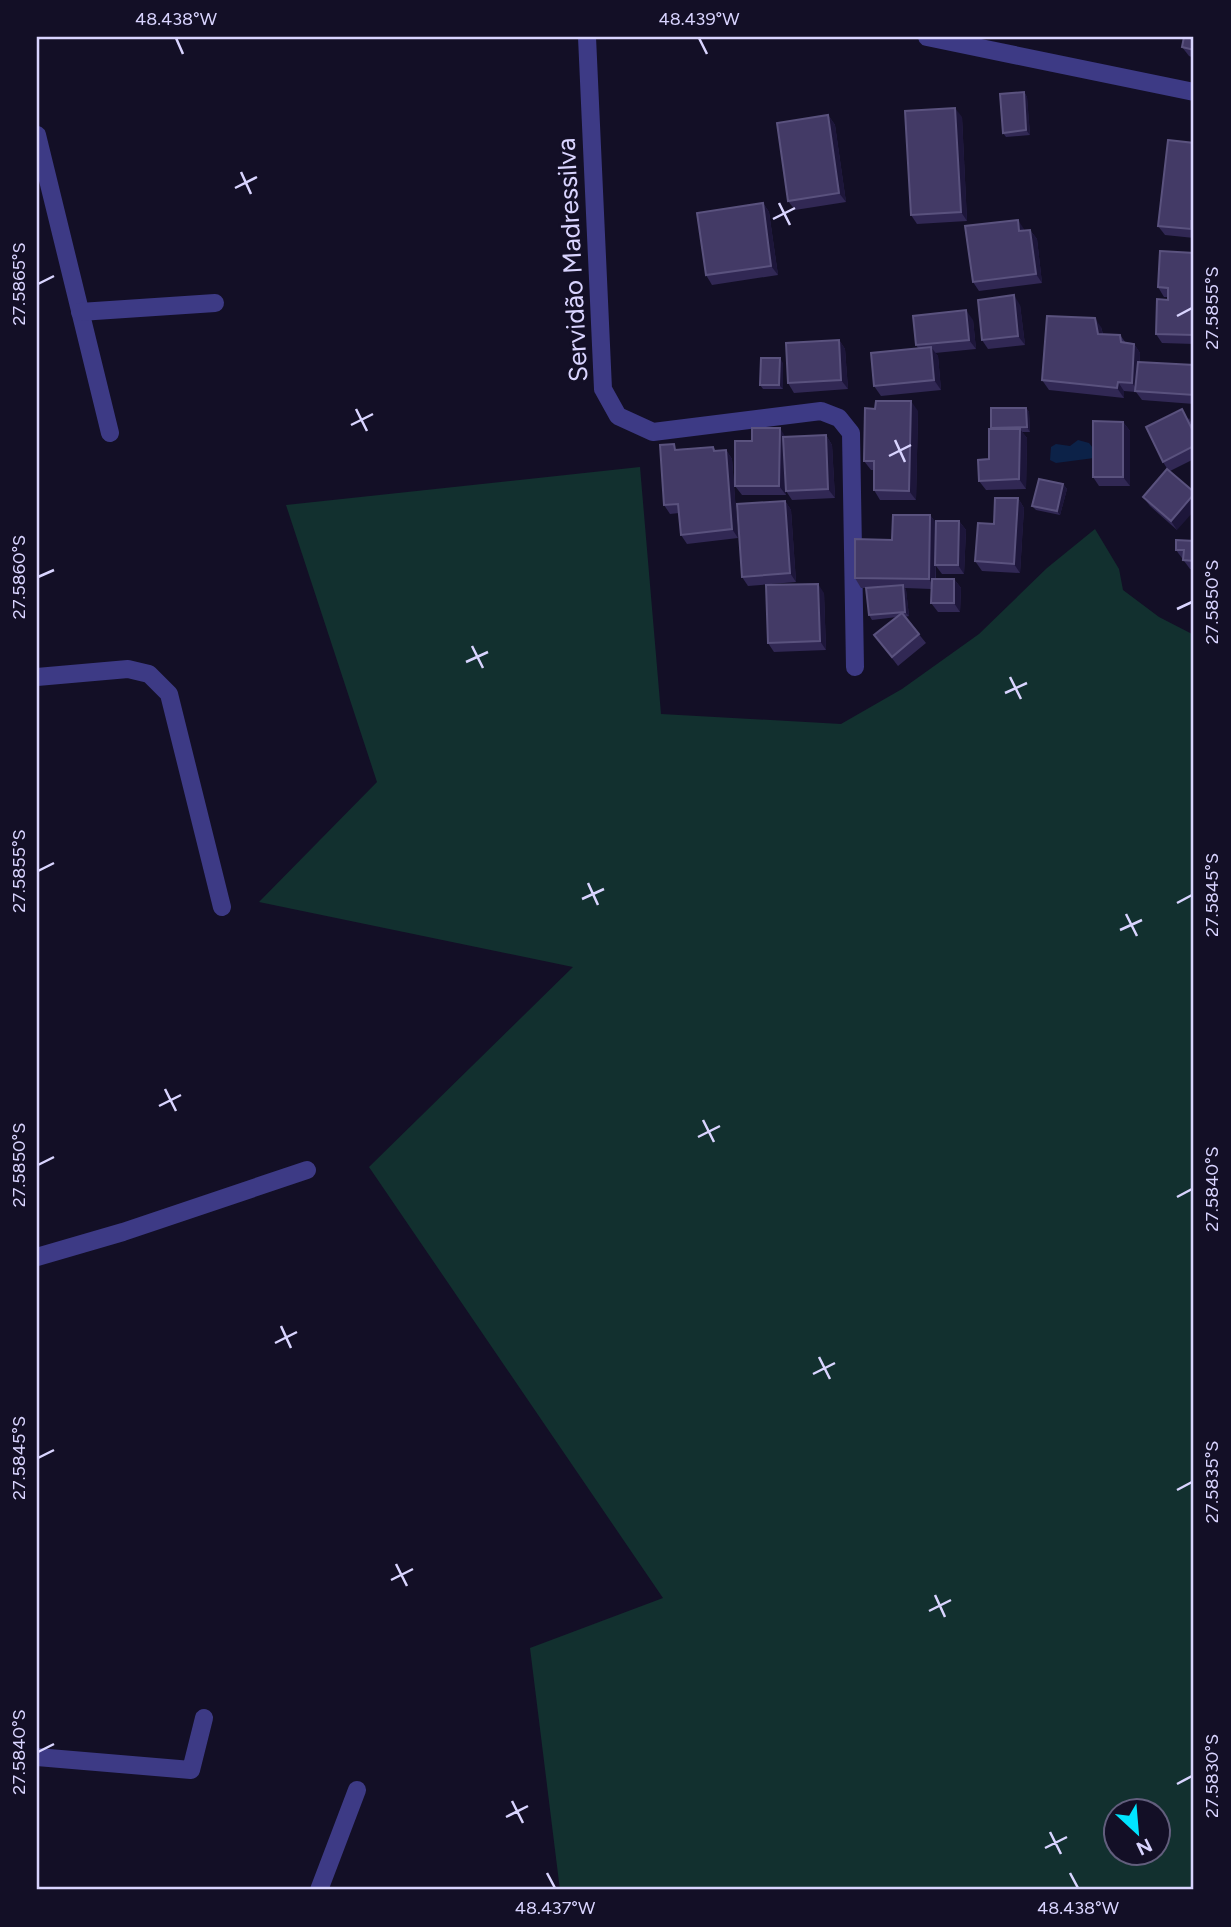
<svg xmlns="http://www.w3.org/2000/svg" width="1231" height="1927" font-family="Figtree,sans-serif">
<rect width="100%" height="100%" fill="#130f26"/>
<path fill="#12302f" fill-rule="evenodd" d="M 640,467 L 661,714 L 841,724 L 902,689 L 979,634 L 1047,568 L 1095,529 L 1119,569 L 1123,590 L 1159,617 L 1194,635 L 1194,1890 L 560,1890 L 530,1648 L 663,1598 L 369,1167 L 573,967 L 259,902 L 377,782 L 286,505 ZM 1116,1812 L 1158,1812 L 1158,1854 L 1116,1854 Z"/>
<path fill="#0c2248" d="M 1078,440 L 1089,443 L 1096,452 L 1094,458 L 1056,463 L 1050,460 L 1051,447 L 1056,444 L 1070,446 Z"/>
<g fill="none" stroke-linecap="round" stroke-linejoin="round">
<g stroke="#3d3a85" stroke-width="18">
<path d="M 587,37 L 603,389 L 618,416 L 653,432 L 821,411 L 839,418 L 851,433 L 855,667"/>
<path d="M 37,135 L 110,433"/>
<path d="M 80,312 L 215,303"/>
<path d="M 37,1757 L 191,1770 L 204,1718"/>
<path d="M 319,1890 L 357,1790"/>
</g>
<g stroke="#3d3a85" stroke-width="18">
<path d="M 927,37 L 1194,92"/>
<path d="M 37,677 L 128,669 L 149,674 L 169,694 L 222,907"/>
<path d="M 37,1257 L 123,1232 L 307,1170"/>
</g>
</g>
<g fill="#312854">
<path d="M 1194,37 L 1194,58 L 1189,56 L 1182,47 Z"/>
<path d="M 1024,92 L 1027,97 L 1030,135 L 1006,137 L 1003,133 Z"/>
<path d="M 828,115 L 835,125 L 846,202 L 795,210 L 788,201 Z"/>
<path d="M 962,117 L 967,221 L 917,224 L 911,215 Z"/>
<path d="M 1194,143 L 1194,238 L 1165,235 L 1158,226 Z"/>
<path d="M 763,203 L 769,212 L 778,275 L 712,285 L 706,275 Z"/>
<path d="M 1024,229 L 1024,231 L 1030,230 L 1037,239 L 1042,283 L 979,291 L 973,282 Z"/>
<path d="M 1194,253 L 1194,344 L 1162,343 L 1156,334 L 1168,297 L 1164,297 L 1158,287 Z"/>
<path d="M 1020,305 L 1025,345 L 988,349 L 982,340 Z"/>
<path d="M 973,320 L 976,349 L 935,353 L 938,356 L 941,390 L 881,396 L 874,386 L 918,348 L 916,345 Z"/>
<path d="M 1101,327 L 1103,334 L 1120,335 L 1126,343 L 1134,344 L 1140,353 L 1140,362 L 1194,365 L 1194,404 L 1142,400 L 1136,392 L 1124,391 L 1124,398 L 1049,390 L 1042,380 Z"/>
<path d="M 839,340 L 845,349 L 848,389 L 794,393 L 788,383 Z"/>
<path d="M 783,363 L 783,389 L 763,389 L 760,385 Z"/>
<path d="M 1026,408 L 1029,412 L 1030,432 L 1022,432 L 1027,438 L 1026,489 L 986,490 L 979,481 L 989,459 L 992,429 L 991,428 Z"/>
<path d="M 918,411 L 916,500 L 880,500 L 874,490 L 874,470 L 871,470 L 864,461 Z"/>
<path d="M 1189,418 L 1194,429 L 1194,459 L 1170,471 L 1177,530 L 1150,506 L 1143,497 L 1168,470 L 1163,462 Z"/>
<path d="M 1123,422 L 1130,431 L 1130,486 L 1099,486 L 1093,477 Z"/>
<path d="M 826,435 L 832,445 L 835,498 L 792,500 L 786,491 L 786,495 L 742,495 L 735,486 L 752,441 L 786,437 Z"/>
<path d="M 713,447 L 716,451 L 726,450 L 732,459 L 738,538 L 687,544 L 681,535 L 679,513 L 670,514 L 664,505 L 678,449 Z"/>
<path d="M 1063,484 L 1067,489 L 1060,515 L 1036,510 L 1032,506 Z"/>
<path d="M 1018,498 L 1024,508 L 1020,573 L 982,571 L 975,561 L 994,524 Z"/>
<path d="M 785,501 L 791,510 L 796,582 L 748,586 L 742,577 Z"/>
<path d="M 930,515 L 936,523 L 959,521 L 966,530 L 964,574 L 942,574 L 936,566 L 936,579 L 954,579 L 961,588 L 960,612 L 938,612 L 931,603 L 931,589 L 905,588 L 906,590 L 909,616 L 905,617 L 926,643 L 898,666 L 874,635 L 897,617 L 872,620 L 869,615 L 872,588 L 861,588 L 855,578 L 892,540 Z"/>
<path d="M 1194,541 L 1194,570 L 1190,569 L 1176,550 Z"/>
<path d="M 824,593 L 826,650 L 774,652 L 768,643 Z"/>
</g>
<g fill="#1d163a">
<path d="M 1024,92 L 1027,97 L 1030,135 L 1026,130 Z"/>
<path d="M 955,108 L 962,117 L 967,221 L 961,212 Z"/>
<path d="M 828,115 L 835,125 L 846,202 L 839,193 Z"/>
<path d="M 763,203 L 769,212 L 778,275 L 771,266 Z"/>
<path d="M 1018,220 L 1024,229 L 1026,240 L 1019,231 Z"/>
<path d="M 1191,221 L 1194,225 L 1194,234 L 1191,229 Z"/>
<path d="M 1030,230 L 1037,239 L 1042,283 L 1036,274 Z"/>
<path d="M 1014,295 L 1020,305 L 1025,345 L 1018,336 Z"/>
<path d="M 966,310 L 973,320 L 976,349 L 969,340 Z"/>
<path d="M 1095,318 L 1101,327 L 1105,343 L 1098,334 Z"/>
<path d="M 839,340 L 845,349 L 848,389 L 841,380 Z"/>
<path d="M 1134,344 L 1140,353 L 1139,392 L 1132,383 Z"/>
<path d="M 931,347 L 938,356 L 941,390 L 934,380 Z"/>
<path d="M 780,358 L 783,363 L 783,389 L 779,385 Z"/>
<path d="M 1118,382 L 1124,391 L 1124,398 L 1117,388 Z"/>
<path d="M 911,401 L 918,411 L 916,500 L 909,491 Z"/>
<path d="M 1026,408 L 1029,412 L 1030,432 L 1027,427 Z"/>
<path d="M 1182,409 L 1194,429 L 1194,433 Z"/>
<path d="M 1123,422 L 1130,431 L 1130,486 L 1123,477 Z"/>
<path d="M 780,428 L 786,438 L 786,495 L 779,486 Z"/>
<path d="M 1020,429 L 1027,438 L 1026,489 L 1019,479 Z"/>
<path d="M 826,435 L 832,445 L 835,498 L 828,489 Z"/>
<path d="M 726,450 L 732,459 L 738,538 L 732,529 Z"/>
<path d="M 1063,484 L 1067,489 L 1060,515 L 1057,511 Z"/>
<path d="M 1194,494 L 1194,511 L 1177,530 L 1171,521 Z"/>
<path d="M 1018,498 L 1024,508 L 1020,573 L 1014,564 Z"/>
<path d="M 785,501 L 791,510 L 796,582 L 790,573 Z"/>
<path d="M 930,515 L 937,524 L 935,589 L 929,579 Z"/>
<path d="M 959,521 L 966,530 L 964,574 L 958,565 Z"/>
<path d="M 954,579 L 961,588 L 960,612 L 954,603 Z"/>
<path d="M 818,584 L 824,593 L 826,650 L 820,641 Z"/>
<path d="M 903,585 L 906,590 L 909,616 L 905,612 Z"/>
</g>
<g fill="#433a66" stroke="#5a527e" stroke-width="2">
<path d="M 1184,37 L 1194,37 L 1194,50 L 1182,47 Z"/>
<path d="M 1024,92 L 1026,130 L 1003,133 L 1000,94 Z"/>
<path d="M 955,108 L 961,212 L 911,215 L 905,111 Z"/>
<path d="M 828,115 L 839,193 L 788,201 L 777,123 Z"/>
<path d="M 1168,140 L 1194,143 L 1194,221 L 1191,221 L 1191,229 L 1158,226 Z"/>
<path d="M 763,203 L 771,266 L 706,275 L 697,213 Z"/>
<path d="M 1018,220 L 1019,231 L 1030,230 L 1036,274 L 973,282 L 965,226 Z"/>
<path d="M 1160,251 L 1194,253 L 1194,335 L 1156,334 L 1157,299 L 1168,300 L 1168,288 L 1158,287 Z"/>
<path d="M 1014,295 L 1018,336 L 982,340 L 978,300 Z"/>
<path d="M 966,310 L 969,340 L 916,345 L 913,316 Z"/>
<path d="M 1047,316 L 1095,318 L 1098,334 L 1120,335 L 1121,342 L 1134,344 L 1132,383 L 1118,382 L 1117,388 L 1042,380 Z"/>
<path d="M 839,340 L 841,380 L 788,383 L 786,343 Z"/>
<path d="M 931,347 L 934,380 L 874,386 L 871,353 Z"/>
<path d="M 761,358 L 780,358 L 779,385 L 760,385 Z"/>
<path d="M 1138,362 L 1194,365 L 1194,395 L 1135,391 Z"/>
<path d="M 876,401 L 911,401 L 909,491 L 874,490 L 874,461 L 864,461 L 865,408 L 875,409 Z"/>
<path d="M 991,408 L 1026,408 L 1027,427 L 991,428 Z"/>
<path d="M 1182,409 L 1194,433 L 1194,446 L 1163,462 L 1146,427 Z"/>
<path d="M 1093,421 L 1123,422 L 1123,477 L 1093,477 Z"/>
<path d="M 752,428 L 780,428 L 779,486 L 735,486 L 735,441 L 752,441 Z"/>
<path d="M 989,429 L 1020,429 L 1019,479 L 979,481 L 978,460 L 989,459 Z"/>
<path d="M 826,435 L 828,489 L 786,491 L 783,437 Z"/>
<path d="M 674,444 L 675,450 L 713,447 L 714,451 L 726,450 L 732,529 L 681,535 L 678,504 L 664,505 L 660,445 Z"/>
<path d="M 1167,469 L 1194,492 L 1194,494 L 1171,521 L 1143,497 Z"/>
<path d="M 1039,479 L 1063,484 L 1057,511 L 1032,506 Z"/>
<path d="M 995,498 L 1018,498 L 1014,564 L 975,561 L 978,523 L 994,524 Z"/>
<path d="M 785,501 L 790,573 L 742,577 L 737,504 Z"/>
<path d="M 893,515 L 930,515 L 929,579 L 855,578 L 855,539 L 892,540 Z"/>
<path d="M 936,521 L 959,521 L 958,565 L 935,565 Z"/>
<path d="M 1176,540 L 1194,541 L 1194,561 L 1183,560 L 1184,550 L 1176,550 Z"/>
<path d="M 932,579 L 954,579 L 954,603 L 931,603 Z"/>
<path d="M 818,584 L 820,641 L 768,643 L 766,585 Z"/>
<path d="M 903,585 L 905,612 L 869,615 L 866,588 Z"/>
<path d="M 902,613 L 919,634 L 892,657 L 874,635 Z"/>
</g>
<path fill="none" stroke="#d9d4ff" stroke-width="2.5" d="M 176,38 L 183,54M 699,38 L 707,54M 241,172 L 251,194M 235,188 L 257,177M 779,203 L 790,225M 773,219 L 795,208M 38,284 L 54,276M 1177,316 L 1192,308M 356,409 L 367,431M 351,425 L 373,414M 895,440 L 905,462M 889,456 L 911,445M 38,577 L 54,570M 1177,609 L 1192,602M 472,646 L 483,668M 466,662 L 488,652M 1010,677 L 1021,699M 1005,693 L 1027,683M 38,871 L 54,863M 588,883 L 598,905M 582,899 L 604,889M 1177,903 L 1192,895M 1126,914 L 1137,936M 1120,930 L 1142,920M 165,1089 L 176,1111M 159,1106 L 181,1095M 703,1120 L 714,1142M 698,1137 L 720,1126M 38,1165 L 54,1157M 1177,1197 L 1192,1189M 281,1326 L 291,1348M 275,1343 L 297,1332M 819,1357 L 830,1379M 813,1374 L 835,1363M 38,1458 L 54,1450M 1177,1490 L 1192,1482M 396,1564 L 407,1586M 391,1580 L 413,1569M 935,1595 L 945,1617M 929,1611 L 951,1600M 38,1752 L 54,1744M 1177,1784 L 1192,1776M 512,1801 L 523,1823M 506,1817 L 528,1806M 1050,1832 L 1061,1854M 1045,1848 L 1067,1837M 547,1873 L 555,1888M 1070,1873 L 1078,1888"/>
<g text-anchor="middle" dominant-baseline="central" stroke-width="5" stroke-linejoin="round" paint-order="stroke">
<g font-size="26" fill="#d9d4ff" stroke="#130f26">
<text transform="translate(572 260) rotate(-93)">Servidão Madressilva</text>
</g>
</g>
<rect width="1231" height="1927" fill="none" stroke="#130f26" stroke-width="77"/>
<g transform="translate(1137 1832) rotate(154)"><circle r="33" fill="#130f26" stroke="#625e7d" stroke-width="2"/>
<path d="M0-5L12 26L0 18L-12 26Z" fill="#00e5ff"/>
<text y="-10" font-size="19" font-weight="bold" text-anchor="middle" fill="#d9d4ff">N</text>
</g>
<rect x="38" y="38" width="1154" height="1850" fill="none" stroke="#d9d4ff" stroke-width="2.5"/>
<g font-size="18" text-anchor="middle" fill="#d9d4ff">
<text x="176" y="25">48.438°W</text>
<text x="699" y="25">48.439°W</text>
<text transform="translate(19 284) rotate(-90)" y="6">27.5865°S</text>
<text transform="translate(1212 308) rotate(-90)" y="6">27.5855°S</text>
<text transform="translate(19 577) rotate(-90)" y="6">27.5860°S</text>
<text transform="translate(1212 602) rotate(-90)" y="6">27.5850°S</text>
<text transform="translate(19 871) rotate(-90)" y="6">27.5855°S</text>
<text transform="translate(1212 895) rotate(-90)" y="6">27.5845°S</text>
<text transform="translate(19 1165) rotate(-90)" y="6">27.5850°S</text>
<text transform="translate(1212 1189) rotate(-90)" y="6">27.5840°S</text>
<text transform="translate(19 1458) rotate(-90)" y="6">27.5845°S</text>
<text transform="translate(1212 1482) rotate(-90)" y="6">27.5835°S</text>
<text transform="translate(19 1752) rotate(-90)" y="6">27.5840°S</text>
<text transform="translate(1212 1776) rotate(-90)" y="6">27.5830°S</text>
<text x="555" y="1914">48.437°W</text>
<text x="1078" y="1914">48.438°W</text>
</g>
</svg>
